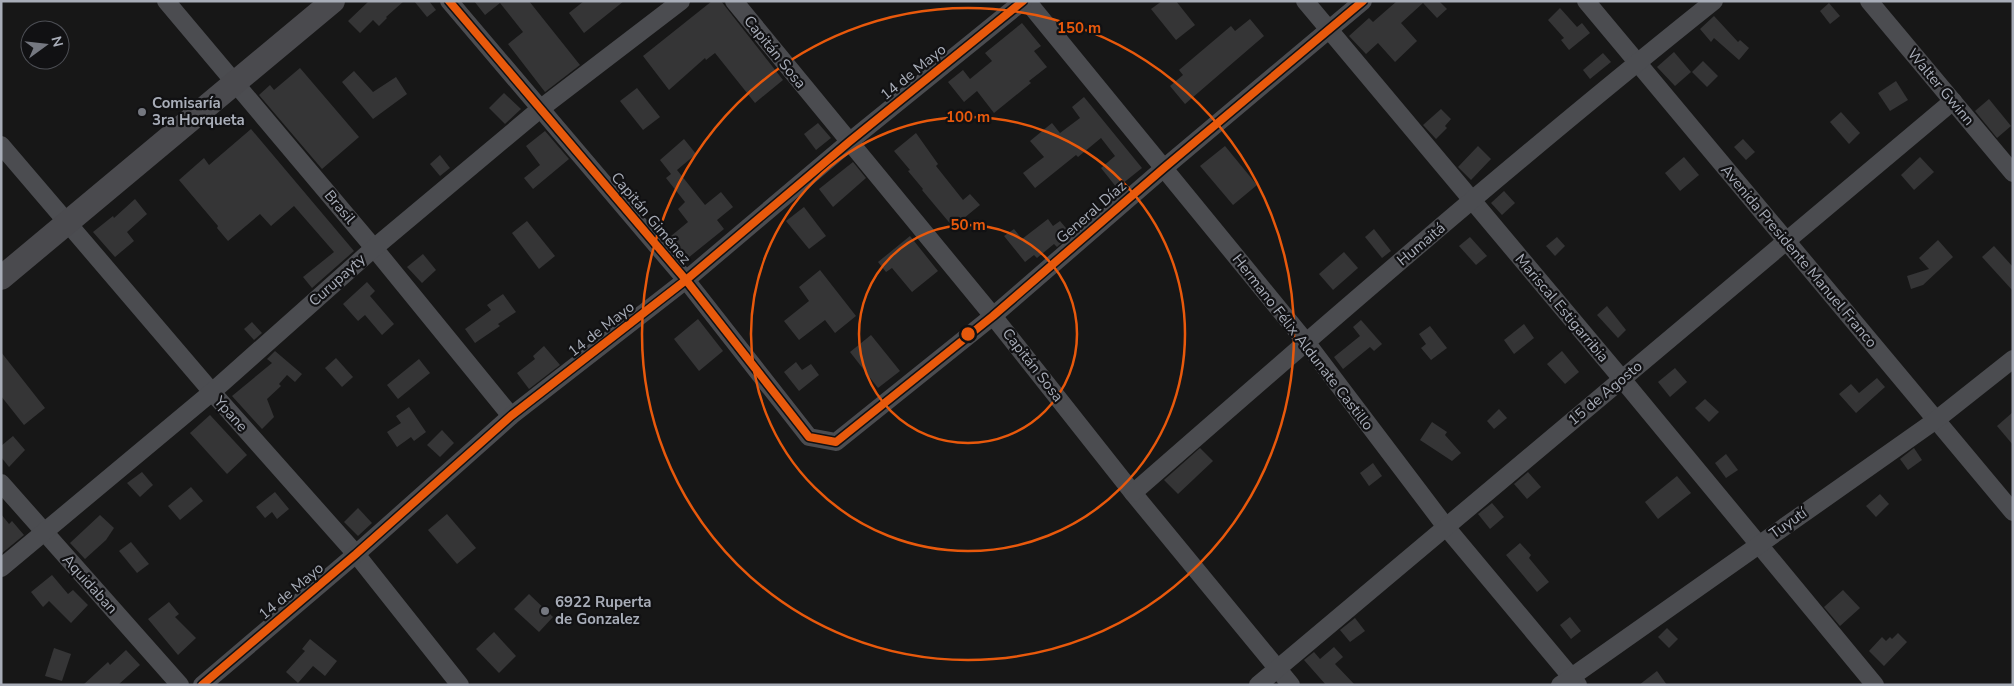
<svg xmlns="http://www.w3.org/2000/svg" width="2014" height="686" font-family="'Nunito Sans',sans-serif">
<rect width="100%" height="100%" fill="#171717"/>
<g fill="#353536">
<path d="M 369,1 L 404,1 L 386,17 L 387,18 L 379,26 L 373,20 L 360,33 L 348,21 Z"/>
<path d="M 414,1 L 429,1 L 436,10 L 427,17 Z"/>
<path d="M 474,1 L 529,1 L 580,65 L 545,92 L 508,44 L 523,32 L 500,3 L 485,15 Z"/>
<path d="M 584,1 L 624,1 L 584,33 L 569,13 Z"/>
<path d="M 712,1 L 721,1 L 783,80 L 755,103 L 715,53 L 706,60 L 705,58 L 669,90 L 643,56 Z"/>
<path d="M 1162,1 L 1176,1 L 1195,25 L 1176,40 L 1151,9 Z"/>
<path d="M 1397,1 L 1439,1 L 1447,9 L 1437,18 L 1423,3 L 1401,23 L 1417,41 L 1395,62 L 1378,43 L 1366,54 L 1349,36 L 1369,18 L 1373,22 Z"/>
<path d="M 1829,3 L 1840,16 L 1830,24 L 1820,11 Z"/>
<path d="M 1560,8 L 1577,27 L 1582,23 L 1590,33 L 1569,50 L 1561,40 L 1564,38 L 1548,20 Z"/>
<path d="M 1714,16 L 1738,42 L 1740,40 L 1749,48 L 1739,60 L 1714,38 L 1711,42 L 1700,29 Z"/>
<path d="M 1250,19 L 1264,36 L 1185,104 L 1170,86 L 1183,75 L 1179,70 L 1231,26 L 1235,31 Z"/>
<path d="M 1022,23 L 1041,46 L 1034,51 L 1047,67 L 1029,81 L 1031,83 L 994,113 L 977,91 L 964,102 L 948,82 L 963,70 L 970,79 L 992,61 L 985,53 Z"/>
<path d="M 1674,52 L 1691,72 L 1675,86 L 1657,67 Z"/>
<path d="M 1603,53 L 1611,62 L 1590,79 L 1583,70 Z"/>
<path d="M 1703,61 L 1718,76 L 1707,87 L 1692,72 Z"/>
<path d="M 300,68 L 359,137 L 322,169 L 259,95 L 270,85 L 274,90 Z"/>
<path d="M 354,71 L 373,92 L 396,77 L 407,94 L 373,119 L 342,82 Z"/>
<path d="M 1896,81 L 1908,100 L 1890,111 L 1878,93 Z"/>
<path d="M 637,88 L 660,117 L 643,130 L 620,101 Z"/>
<path d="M 504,93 L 521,109 L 505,124 L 489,108 Z"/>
<path d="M 1084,97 L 1142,168 L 1117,188 L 1101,168 L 1115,156 L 1101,138 L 1078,157 L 1076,155 L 1035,188 L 1023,173 L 1044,157 L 1030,141 L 1052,123 L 1060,133 L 1080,118 L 1072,107 Z"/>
<path d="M 1989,99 L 2011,126 L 1997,138 L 1975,111 Z"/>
<path d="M 1441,109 L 1451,119 L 1445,126 L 1447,128 L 1436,139 L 1423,125 Z"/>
<path d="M 1841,112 L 1860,133 L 1849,144 L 1830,122 Z"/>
<path d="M 818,123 L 831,138 L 816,150 L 804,134 Z"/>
<path d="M 251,129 L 354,251 L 312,288 L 303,277 L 334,252 L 294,206 L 271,226 L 260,214 L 228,241 L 217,228 L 218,226 L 179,180 L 204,158 L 209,165 Z"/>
<path d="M 545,131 L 569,159 L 533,189 L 524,178 L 540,165 L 526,146 Z"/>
<path d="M 916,133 L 938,164 L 936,166 L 963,200 L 970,194 L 980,205 L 953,227 L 922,190 L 923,189 L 908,171 L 910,170 L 894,151 Z"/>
<path d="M 684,139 L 696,154 L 677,170 L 705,205 L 721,192 L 733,207 L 717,220 L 724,229 L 688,258 L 671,236 L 688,222 L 678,209 L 685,202 L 666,178 L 671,174 L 660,160 Z"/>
<path d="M 1743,139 L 1755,152 L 1746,160 L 1734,147 Z"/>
<path d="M 1225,146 L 1257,185 L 1233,205 L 1200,166 Z"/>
<path d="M 1478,146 L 1491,159 L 1471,180 L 1458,167 Z"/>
<path d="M 440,155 L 450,168 L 440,176 L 430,164 Z"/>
<path d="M 1684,157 L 1699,175 L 1680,191 L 1665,173 Z"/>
<path d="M 1920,157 L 1934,172 L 1914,190 L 1901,175 Z"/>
<path d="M 853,162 L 866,178 L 833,207 L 819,189 Z"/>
<path d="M 1504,191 L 1515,203 L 1502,215 L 1491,203 Z"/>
<path d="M 135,199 L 147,214 L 127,232 L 134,241 L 115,257 L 93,232 L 113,216 L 114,218 Z"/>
<path d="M 804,207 L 826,236 L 809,249 L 786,221 Z"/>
<path d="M 1048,219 L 1053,226 L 1060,221 L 1071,234 L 1057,247 L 1054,244 L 1037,258 L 1034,255 L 1025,262 L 1004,236 L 1014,229 L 1022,239 Z"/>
<path d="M 527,221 L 555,256 L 539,269 L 512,233 Z"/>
<path d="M 1374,229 L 1391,251 L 1382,258 L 1365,237 Z"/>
<path d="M 910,236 L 938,271 L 912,292 L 892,268 L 886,272 L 878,262 Z"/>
<path d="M 1470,237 L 1487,256 L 1476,265 L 1459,246 Z"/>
<path d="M 1557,237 L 1565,246 L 1555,256 L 1546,246 Z"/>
<path d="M 1938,240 L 1953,257 L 1923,285 L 1911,289 L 1907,276 L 1929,269 L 1919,258 Z"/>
<path d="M 1994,246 L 2013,267 L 2013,291 L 1982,257 Z"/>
<path d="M 1344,252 L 1358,268 L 1333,290 L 1319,274 Z"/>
<path d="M 423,254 L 436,270 L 422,283 L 407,267 Z"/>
<path d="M 820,270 L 856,316 L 835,333 L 825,320 L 799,340 L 784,321 L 809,301 L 799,287 Z"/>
<path d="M 367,282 L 375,291 L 370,296 L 394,324 L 382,335 L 365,315 L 358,321 L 343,304 Z"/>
<path d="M 503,294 L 516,312 L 498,324 L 500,326 L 475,343 L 465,329 L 491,310 L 487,305 Z"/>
<path d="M 1607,306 L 1626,330 L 1618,338 L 1597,315 Z"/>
<path d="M 698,319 L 723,351 L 699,371 L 674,339 Z"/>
<path d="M 1361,320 L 1382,344 L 1374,351 L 1370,347 L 1343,369 L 1334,357 L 1360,336 L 1353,327 Z"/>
<path d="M 252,322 L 262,333 L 254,340 L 244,329 Z"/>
<path d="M 1524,324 L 1534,338 L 1514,354 L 1504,340 Z"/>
<path d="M 1430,326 L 1447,348 L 1431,360 L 1421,348 L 1426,344 L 1419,334 Z"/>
<path d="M 871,335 L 900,371 L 878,388 L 850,352 Z"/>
<path d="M 544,346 L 560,365 L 529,389 L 517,373 L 535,359 L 533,356 Z"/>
<path d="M 275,351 L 302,374 L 295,382 L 287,375 L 279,384 L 281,386 L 267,399 L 274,417 L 262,429 L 232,396 L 272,363 L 267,359 Z"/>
<path d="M 1562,351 L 1579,372 L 1565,384 L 1547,364 Z"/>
<path d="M 1,352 L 45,408 L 24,425 L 1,396 Z"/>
<path d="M 336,358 L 353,377 L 342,387 L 325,368 Z"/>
<path d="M 419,359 L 430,373 L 398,399 L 387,385 Z"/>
<path d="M 796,362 L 802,370 L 811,364 L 819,375 L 799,391 L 784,372 Z"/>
<path d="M 1675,368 L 1687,382 L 1670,397 L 1658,382 Z"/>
<path d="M 1877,378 L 1885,387 L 1856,413 L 1839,394 L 1851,384 L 1859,393 Z"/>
<path d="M 1705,399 L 1719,412 L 1709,422 L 1695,408 Z"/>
<path d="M 409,407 L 426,432 L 414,441 L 411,437 L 397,447 L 387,432 L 401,423 L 396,416 Z"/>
<path d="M 1499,409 L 1507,418 L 1494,429 L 1487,421 Z"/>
<path d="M 2013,412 L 2013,445 L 1997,426 Z"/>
<path d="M 210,415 L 247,455 L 227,474 L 190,433 Z"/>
<path d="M 1432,422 L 1447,432 L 1445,435 L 1461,453 L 1452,461 L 1420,440 Z"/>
<path d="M 442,430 L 454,443 L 440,457 L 427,445 Z"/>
<path d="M 13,436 L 25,450 L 9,467 L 1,457 L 1,446 Z"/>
<path d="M 1200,448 L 1213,461 L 1178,494 L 1164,480 Z"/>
<path d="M 1914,448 L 1922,460 L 1908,470 L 1900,459 Z"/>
<path d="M 1726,454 L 1738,470 L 1726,478 L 1715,463 Z"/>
<path d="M 1373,463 L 1382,476 L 1369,486 L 1360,473 Z"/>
<path d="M 142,472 L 153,485 L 140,497 L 127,483 Z"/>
<path d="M 1528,472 L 1541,487 L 1527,499 L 1514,484 Z"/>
<path d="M 1677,476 L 1691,493 L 1658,519 L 1645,502 Z"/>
<path d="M 191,487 L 203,501 L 180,520 L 168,506 Z"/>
<path d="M 275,492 L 289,509 L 277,519 L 272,512 L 265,518 L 256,507 Z"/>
<path d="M 1880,494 L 1889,504 L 1876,517 L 1866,506 Z"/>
<path d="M 1492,503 L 1504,517 L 1490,529 L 1478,514 Z"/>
<path d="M 358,508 L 372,523 L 358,536 L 344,522 Z"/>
<path d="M 1,514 L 9,524 L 12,521 L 24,535 L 1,554 Z"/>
<path d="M 447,514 L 476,548 L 457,564 L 428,530 Z"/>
<path d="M 100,515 L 114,528 L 106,540 L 85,559 L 70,543 Z"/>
<path d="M 131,542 L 149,564 L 137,573 L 119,551 Z"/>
<path d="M 1520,543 L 1531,555 L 1529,558 L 1549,582 L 1537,592 L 1506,555 Z"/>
<path d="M 52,575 L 68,594 L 73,590 L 88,605 L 71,623 L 49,601 L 43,607 L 31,592 Z"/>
<path d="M 1843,590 L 1860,608 L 1840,626 L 1824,607 Z"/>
<path d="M 529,594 L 553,617 L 539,632 L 514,609 Z"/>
<path d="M 169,602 L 179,614 L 175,617 L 196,638 L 178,655 L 148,619 Z"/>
<path d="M 1570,617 L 1581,631 L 1571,639 L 1560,625 Z"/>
<path d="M 1355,618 L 1365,631 L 1350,642 L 1340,630 Z"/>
<path d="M 1667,628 L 1678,639 L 1669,648 L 1658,637 Z"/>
<path d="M 494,632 L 516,656 L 499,673 L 476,649 Z"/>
<path d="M 1898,633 L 1907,642 L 1884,666 L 1869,651 L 1882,637 L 1886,641 L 1890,637 L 1892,639 Z"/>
<path d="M 310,639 L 337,661 L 325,676 L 313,666 L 298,683 L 286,672 L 305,651 L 302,649 Z"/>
<path d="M 1334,647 L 1343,657 L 1335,664 L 1355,685 L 1326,685 L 1304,660 L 1314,652 L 1320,659 Z"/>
<path d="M 54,648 L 71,654 L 62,681 L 45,676 Z"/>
<path d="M 126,650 L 140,665 L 118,685 L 83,685 L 108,662 L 110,665 Z"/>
<path d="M 1657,671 L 1667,685 L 1639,685 Z"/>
</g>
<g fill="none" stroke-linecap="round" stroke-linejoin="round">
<g stroke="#4b4c50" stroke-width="18">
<path d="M 166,1 L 374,248 L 511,416"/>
<path d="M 449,1 L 686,280 L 809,437 L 836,442 L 993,316 L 1164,168 L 1363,1"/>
<path d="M 734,1 L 993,316 L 1133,493 L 1291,685"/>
<path d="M 1027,1 L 1306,342 L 1446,527 L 1578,685"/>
<path d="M 1305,1 L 1622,379 L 1875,685"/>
<path d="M 1586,1 L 2013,512"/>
<path d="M 1869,1 L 2013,173"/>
<path d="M 1,145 L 212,392 L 356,554 L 460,685"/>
<path d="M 1,483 L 180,685"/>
<path d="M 1133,493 C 1324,326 1516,159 1714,1"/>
<path d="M 1,568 L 212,392 L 374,248 L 540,109 L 681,1"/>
<path d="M 202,685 L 356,554 L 511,416 L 686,280 L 849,142 L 1023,1"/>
<path d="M 1258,685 L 1953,101"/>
<path d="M 1560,685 L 1936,420 L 2013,359"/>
</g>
<path stroke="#4a4a4e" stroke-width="24" d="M 1,278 L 333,1"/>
<g stroke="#111113" stroke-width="11">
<g id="cycleway">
<path d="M 449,1 L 686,280 L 809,437 L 836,442 L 993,316 L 1164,168 L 1363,1"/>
<path d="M 202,685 L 356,554 L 511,416 L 686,280 L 849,142 L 1023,1"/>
</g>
</g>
<use href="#cycleway" stroke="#e8590c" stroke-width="8"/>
</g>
<g fill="none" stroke="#e8590c" stroke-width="2.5">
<circle cx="968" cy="334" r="109"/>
<circle cx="968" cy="334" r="217"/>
<circle cx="968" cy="334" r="326"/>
</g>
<g fill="#757880" stroke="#111113" stroke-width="2">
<circle cx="142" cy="112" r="5"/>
<circle cx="545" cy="611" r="5"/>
</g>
<g text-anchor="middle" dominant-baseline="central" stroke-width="4.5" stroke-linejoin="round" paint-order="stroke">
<g font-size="15" fill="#a8adb8" stroke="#111113">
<text transform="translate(775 52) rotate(51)">Capitán Sosa</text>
<text transform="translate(913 72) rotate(-39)">14 de Mayo</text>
<text transform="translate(1941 87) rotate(50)">Walter Gwinn</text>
<text transform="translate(340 207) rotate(50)">Brasil</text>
<text transform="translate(1091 212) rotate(-41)">General Díaz</text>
<text transform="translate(651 218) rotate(50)">Capitán Giménez</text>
<text transform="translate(1421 244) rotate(-40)">Humaitá</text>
<text transform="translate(1799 256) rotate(50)">Avenida Presidente Manuel Franco</text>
<text transform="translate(337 280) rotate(-42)">Curupayty</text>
<text transform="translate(1562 308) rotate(50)">Mariscal Estigarribia</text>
<text transform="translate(601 329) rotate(-38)">14 de Mayo</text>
<text transform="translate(1303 342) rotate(52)">Hermano Félix Aldunate Castillo</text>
<text transform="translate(1033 365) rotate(52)">Capitán Sosa</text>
<text transform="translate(1605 393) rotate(-40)">15 de Agosto</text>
<text transform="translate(231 414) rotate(48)">Ypane</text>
<text transform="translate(1788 523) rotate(-35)">Tuyutí</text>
<text transform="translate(90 584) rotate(48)">Aquidaban</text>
<text transform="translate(291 591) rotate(-40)">14 de Mayo</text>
</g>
<g font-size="15" font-weight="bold" fill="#a8adb8" stroke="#111113" text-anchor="start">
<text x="152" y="103">Comisaría<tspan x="152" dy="17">3ra Horqueta</tspan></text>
<text x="555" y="602">6922 Ruperta<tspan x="555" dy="17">de Gonzalez</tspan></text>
</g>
</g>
<circle cx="968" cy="334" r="8" fill="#e8590c" stroke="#111113" stroke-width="2.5"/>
<g font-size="15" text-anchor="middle" font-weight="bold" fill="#e8590c" stroke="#111113" stroke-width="4.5" stroke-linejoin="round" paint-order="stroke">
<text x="1079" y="33">150 m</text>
<text x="968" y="122">100 m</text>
<text x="968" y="230">50 m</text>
</g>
<rect width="2014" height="686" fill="none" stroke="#a8adb8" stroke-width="5"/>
<g transform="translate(45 45) rotate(75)"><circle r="24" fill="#111113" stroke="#4d4f55"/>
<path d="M0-4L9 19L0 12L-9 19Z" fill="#757880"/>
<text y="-8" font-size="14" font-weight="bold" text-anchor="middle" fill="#a8adb8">N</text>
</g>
</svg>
